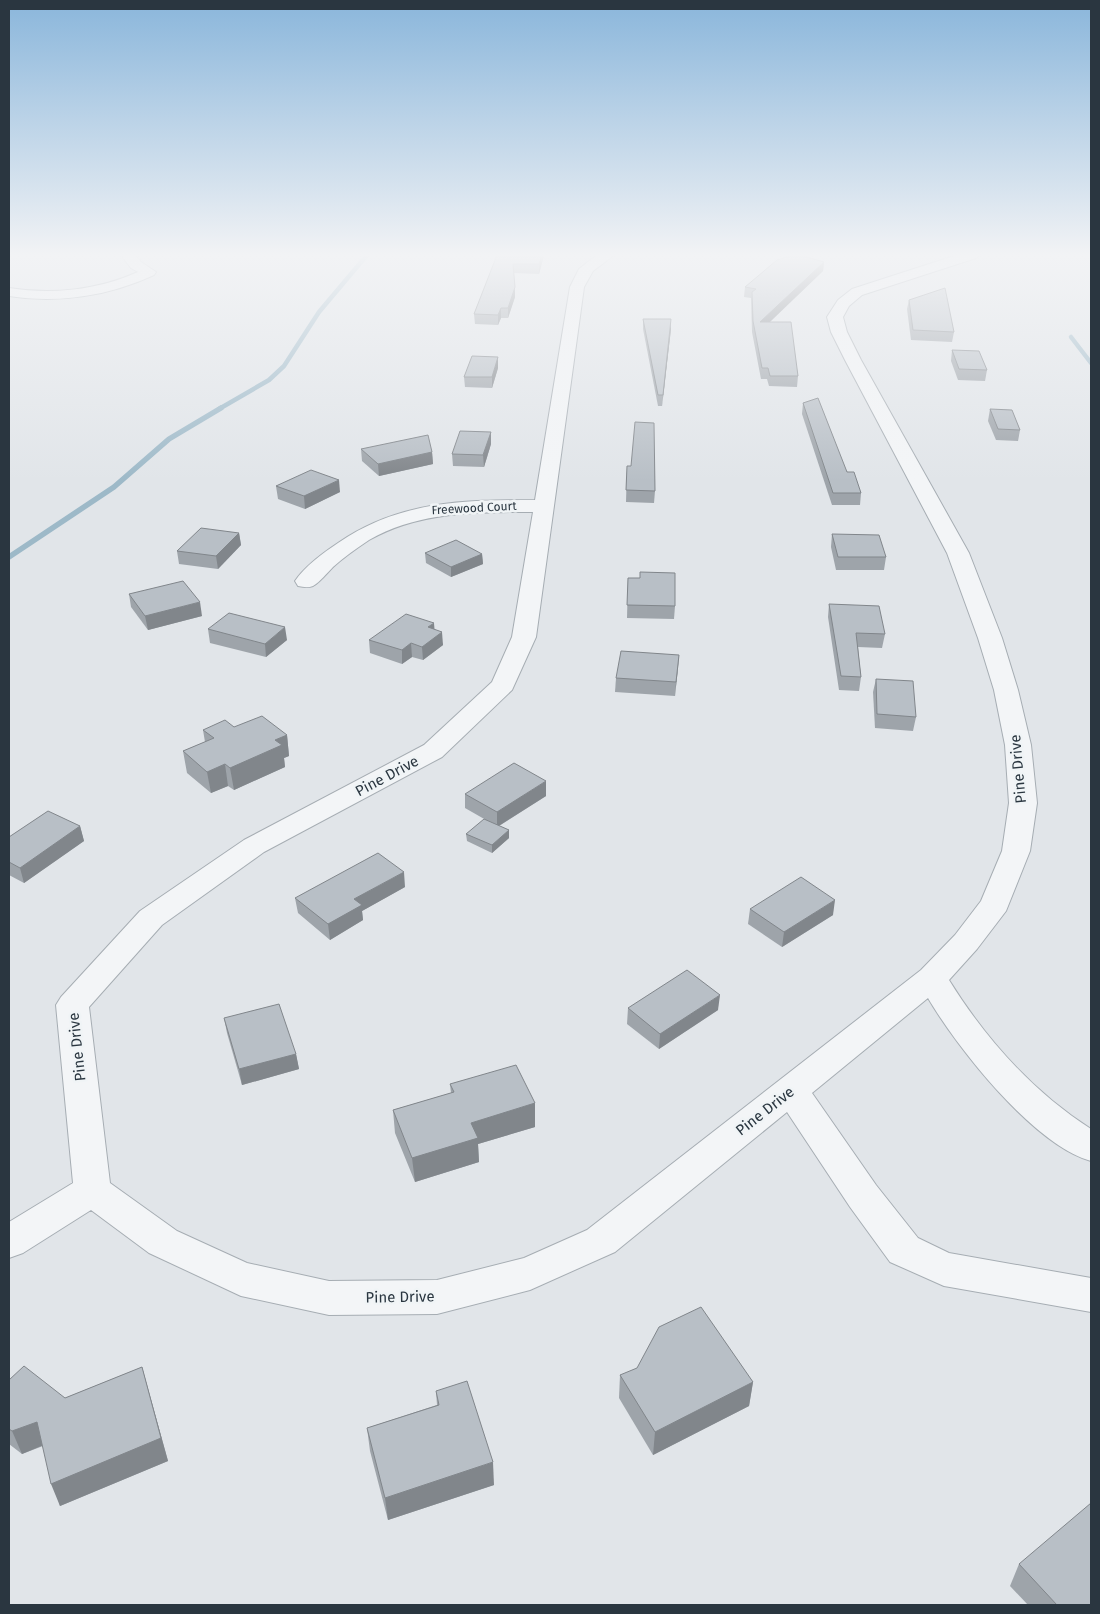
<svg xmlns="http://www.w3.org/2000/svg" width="1100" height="1614" font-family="'Fira Sans',sans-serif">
<rect width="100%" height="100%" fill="#e1e5e9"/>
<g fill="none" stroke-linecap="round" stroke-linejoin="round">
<g stroke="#9db9c8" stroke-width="4.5">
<path d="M 1071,337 L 1091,363"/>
<path d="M 219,409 L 269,380 L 284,366 L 319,312 L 367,255"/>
</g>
<path stroke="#9db9c8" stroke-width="5.5" d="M 9,557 L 114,487 L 169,439 L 221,408"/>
<g stroke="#a6adb3" stroke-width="2">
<g id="minor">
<path d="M 121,255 L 135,255 L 141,262 L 156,272 L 154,275 C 109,296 57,304 9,296 L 9,288 C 52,295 98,290 138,272 L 131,268 Z"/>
<path d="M 597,255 L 614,255 L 593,271 L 584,287 L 536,637 L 512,690 L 442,757 L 264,852 L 162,925 L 89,1007 L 110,1183 L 177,1231 L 247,1263 L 329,1281 L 437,1280 L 524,1258 L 587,1230 L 921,970 L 955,935 L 981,901 L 1002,851 L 1009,803 L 1005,745 L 994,690 L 978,638 L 947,553 L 845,360 L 831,332 L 827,317 L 838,300 L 852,289 L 957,255 L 978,255 L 976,258 L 862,295 L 849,306 L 843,317 L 847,332 L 861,360 L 969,553 L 1002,638 L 1018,690 L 1031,745 L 1037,803 L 1030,851 L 1006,911 L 977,949 L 949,980 C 985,1038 1033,1092 1091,1129 L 1091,1161 C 1034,1145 958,1049 928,998 L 812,1093 L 876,1185 L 918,1238 L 949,1253 L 1091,1278 L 1091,1312 L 944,1286 L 890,1262 L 850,1207 L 787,1112 L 615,1252 L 530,1290 L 437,1314 L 329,1315 L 241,1296 L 149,1253 L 91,1210 L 23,1253 L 9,1258 L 9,1222 L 73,1183 L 56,1005 L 61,997 L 140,911 L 244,840 L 424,745 L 492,682 L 512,637 L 533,512 C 477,512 420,511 369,540 C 357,548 344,557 333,567 C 327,573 320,582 313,586 C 308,588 303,587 298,586 L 295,581 C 305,566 323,553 338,543 C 399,501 463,500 535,500 L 570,287 L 579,269 Z"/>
</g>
</g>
<use href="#minor" fill="#f3f5f7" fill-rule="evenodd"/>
</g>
<g fill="#9ea4aa">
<path d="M 497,255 L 544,255 L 539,274 L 514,273 L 515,297 L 508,318 L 501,318 L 498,325 L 475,324 L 474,314 Z"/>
<path d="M 824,262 L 823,271 L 770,322 L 798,376 L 797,387 L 769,386 L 767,379 L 761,379 L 752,332 L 751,298 L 744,297 L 745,287 Z"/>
<path d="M 909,300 L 954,332 L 952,342 L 911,340 L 907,309 Z"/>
<path d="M 643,319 L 671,329 L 662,406 L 658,406 L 643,329 Z"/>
<path d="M 952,350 L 987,370 L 985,381 L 958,380 L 951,361 Z"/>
<path d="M 498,368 L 492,388 L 465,387 L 464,377 Z"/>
<path d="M 803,403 L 861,493 L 860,505 L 832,505 L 802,414 Z"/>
<path d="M 990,409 L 1020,430 L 1018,441 L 996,440 L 988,421 Z"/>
<path d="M 491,432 L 491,444 L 484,467 L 453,466 L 452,454 Z"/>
<path d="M 361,449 L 432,452 L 433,464 L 379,476 L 362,461 Z"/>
<path d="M 627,466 L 631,466 L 655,491 L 654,503 L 626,502 Z"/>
<path d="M 276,486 L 340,492 L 305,509 L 278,499 Z"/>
<path d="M 239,533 L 241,545 L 218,569 L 179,564 L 177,551 Z"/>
<path d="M 832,534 L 886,557 L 884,570 L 836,570 L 831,547 Z"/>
<path d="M 425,553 L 482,554 L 483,564 L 451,577 L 426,563 Z"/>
<path d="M 628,578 L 640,578 L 675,606 L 674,619 L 627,618 Z"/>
<path d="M 129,594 L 202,616 L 148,630 L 131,607 Z"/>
<path d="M 829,604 L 885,634 L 882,648 L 858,647 L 861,677 L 859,691 L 839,690 L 828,617 Z"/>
<path d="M 208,629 L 287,640 L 266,657 L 210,643 Z"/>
<path d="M 435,629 L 443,645 L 423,660 L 412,657 L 402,664 L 370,653 L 369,640 Z"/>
<path d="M 679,655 L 675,696 L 615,692 L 616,678 Z"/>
<path d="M 876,679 L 916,717 L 913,731 L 875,728 L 873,692 Z"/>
<path d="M 234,727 L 287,735 L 289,756 L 284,758 L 285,767 L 234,790 L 228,786 L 211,793 L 187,773 L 183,751 L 205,742 L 203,730 Z"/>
<path d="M 465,794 L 546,796 L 499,826 L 509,830 L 509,838 L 492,853 L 467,841 L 466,834 L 486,820 L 465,808 Z"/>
<path d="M 80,826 L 84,841 L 24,883 L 9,875 L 9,837 Z"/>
<path d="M 405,887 L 362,911 L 363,920 L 330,940 L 298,913 L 295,898 Z"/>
<path d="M 750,909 L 833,915 L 782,947 L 748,924 Z"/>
<path d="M 628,1008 L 718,1010 L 659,1049 L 627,1024 Z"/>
<path d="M 224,1018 L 296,1054 L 299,1069 L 242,1085 L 227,1033 Z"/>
<path d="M 450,1084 L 535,1103 L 535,1127 L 478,1144 L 479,1162 L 415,1182 L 395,1133 L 393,1110 L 451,1093 Z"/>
<path d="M 142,1367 L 168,1461 L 60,1506 L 43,1446 L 22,1454 L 9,1444 L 9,1380 L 65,1398 Z"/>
<path d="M 620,1375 L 753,1382 L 749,1406 L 653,1455 L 619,1398 Z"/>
<path d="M 436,1391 L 494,1485 L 388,1520 L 370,1451 L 367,1428 L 437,1405 Z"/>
<path d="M 1019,1564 L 1091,1605 L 1028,1605 L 1010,1586 Z"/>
</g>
<g fill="#81868b">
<path d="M 542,255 L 544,255 L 539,274 L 539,264 Z"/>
<path d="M 824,262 L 823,271 L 759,332 L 760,322 Z"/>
<path d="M 515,287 L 515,297 L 508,318 L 508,308 Z"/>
<path d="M 501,308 L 501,318 L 498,325 L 498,315 Z"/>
<path d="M 671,319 L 671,329 L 662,406 L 663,395 Z"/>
<path d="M 498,357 L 498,368 L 492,388 L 492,377 Z"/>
<path d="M 491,432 L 491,444 L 484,467 L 483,455 Z"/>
<path d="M 432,452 L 433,464 L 379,476 L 378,464 Z"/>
<path d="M 339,480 L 340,492 L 305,509 L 304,496 Z"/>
<path d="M 239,533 L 241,545 L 218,569 L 216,556 Z"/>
<path d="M 482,554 L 483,564 L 451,577 L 451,567 Z"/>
<path d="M 200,602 L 202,616 L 148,630 L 145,616 Z"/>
<path d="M 434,623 L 435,636 L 428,627 Z"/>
<path d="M 285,627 L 287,640 L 266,657 L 265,644 Z"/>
<path d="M 442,632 L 443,645 L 423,660 L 422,647 Z"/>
<path d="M 411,643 L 412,657 L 402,664 L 402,650 Z"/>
<path d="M 679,655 L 678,668 L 675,696 L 676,682 Z"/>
<path d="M 287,735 L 289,756 L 284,758 L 285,767 L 234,790 L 230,768 L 275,740 Z"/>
<path d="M 225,764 L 228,786 L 211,793 L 207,772 Z"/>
<path d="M 546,781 L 546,796 L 497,827 L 497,812 Z"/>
<path d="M 80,826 L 84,841 L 24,883 L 20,868 Z"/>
<path d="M 509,830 L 509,838 L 492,853 L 492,845 Z"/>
<path d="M 404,872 L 405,887 L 362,911 L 363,920 L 330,940 L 328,924 L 354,899 Z"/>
<path d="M 835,900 L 833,915 L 782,947 L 784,932 Z"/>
<path d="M 720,995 L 718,1010 L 659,1049 L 660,1034 Z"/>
<path d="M 296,1054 L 299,1069 L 242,1085 L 239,1069 Z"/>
<path d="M 535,1103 L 535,1127 L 478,1144 L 479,1162 L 415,1182 L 412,1158 L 471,1123 Z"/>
<path d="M 142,1367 L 168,1461 L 60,1506 L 51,1484 Z"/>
<path d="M 753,1382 L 749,1406 L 653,1455 L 655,1432 Z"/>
<path d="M 37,1422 L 46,1444 L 22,1454 L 12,1431 Z"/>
<path d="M 493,1462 L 494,1485 L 388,1520 L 385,1498 Z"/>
</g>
<g fill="#b8bfc6" stroke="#81868b">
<path d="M 497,255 L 542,255 L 539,264 L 513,264 L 515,287 L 508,308 L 501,308 L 498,315 L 474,314 Z"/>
<path d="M 794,255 L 800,255 L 824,262 L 760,322 L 791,322 L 798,376 L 770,376 L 768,368 L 762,368 L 753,321 L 752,292 L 756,289 L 745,287 L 777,260 Z"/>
<path d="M 945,288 L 954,332 L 913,330 L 909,300 Z"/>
<path d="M 643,319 L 671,319 L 663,395 L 658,395 Z"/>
<path d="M 952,350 L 979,351 L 987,370 L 959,369 Z"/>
<path d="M 472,356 L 498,357 L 492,377 L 464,377 Z"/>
<path d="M 818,398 L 847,472 L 854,472 L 861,493 L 833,493 L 803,403 Z"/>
<path d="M 990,409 L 1012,410 L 1020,430 L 998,429 Z"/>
<path d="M 635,422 L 654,423 L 655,491 L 626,490 L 627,466 L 631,466 Z"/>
<path d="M 460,431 L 491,432 L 483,455 L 452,454 Z"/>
<path d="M 428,435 L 432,452 L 378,464 L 361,449 Z"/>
<path d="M 311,470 L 339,480 L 304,496 L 276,486 Z"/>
<path d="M 201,528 L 239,533 L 216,556 L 177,551 Z"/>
<path d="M 832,534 L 879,535 L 886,557 L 838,557 Z"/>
<path d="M 456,540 L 482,554 L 451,567 L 425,553 Z"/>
<path d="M 640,572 L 675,573 L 675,606 L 627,605 L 628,578 L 640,578 Z"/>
<path d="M 183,581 L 200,602 L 145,616 L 129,594 Z"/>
<path d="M 829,604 L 879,606 L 885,634 L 856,633 L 861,677 L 841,676 Z"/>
<path d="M 229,613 L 285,627 L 265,644 L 208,629 Z"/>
<path d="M 406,614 L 434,623 L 428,627 L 442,632 L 422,647 L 411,643 L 402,650 L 369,640 Z"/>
<path d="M 621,651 L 679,655 L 676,682 L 616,678 Z"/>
<path d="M 876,679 L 913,681 L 916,717 L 877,714 Z"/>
<path d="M 262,716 L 287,735 L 275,740 L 282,745 L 230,768 L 225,764 L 207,772 L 183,751 L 214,738 L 203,730 L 225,720 L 234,727 Z"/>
<path d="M 514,763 L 546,781 L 497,812 L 465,794 Z"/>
<path d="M 48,811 L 80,826 L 20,868 L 9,862 L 9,837 Z"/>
<path d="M 484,819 L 509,830 L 492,845 L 466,834 Z"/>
<path d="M 378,853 L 404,872 L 354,899 L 362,905 L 328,924 L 295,898 Z"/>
<path d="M 801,877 L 835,900 L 784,932 L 750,909 Z"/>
<path d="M 687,970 L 720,995 L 660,1034 L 628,1008 Z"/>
<path d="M 279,1004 L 296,1054 L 239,1069 L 224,1018 Z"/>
<path d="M 516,1065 L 535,1103 L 471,1123 L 478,1138 L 412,1158 L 393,1110 L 454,1092 L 450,1084 Z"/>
<path d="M 701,1307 L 753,1382 L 655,1432 L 620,1375 L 637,1368 L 659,1327 Z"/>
<path d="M 24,1366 L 65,1398 L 142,1367 L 161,1438 L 51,1484 L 37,1422 L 12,1431 L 9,1429 L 9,1380 Z"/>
<path d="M 467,1381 L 493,1462 L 385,1498 L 367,1428 L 439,1405 L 436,1391 Z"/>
<path d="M 1091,1503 L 1091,1605 L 1057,1605 L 1019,1564 Z"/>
</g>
<linearGradient id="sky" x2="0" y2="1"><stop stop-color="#8ab6db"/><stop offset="0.53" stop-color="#f2f3f5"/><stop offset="1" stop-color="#f2f3f5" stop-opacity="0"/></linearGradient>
<rect width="1100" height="481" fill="url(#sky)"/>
<g text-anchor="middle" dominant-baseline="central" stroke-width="5" stroke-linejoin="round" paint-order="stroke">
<g font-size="12" fill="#2a3640" stroke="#f0f4f6">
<text transform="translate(474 508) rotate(-3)">Freewood Court</text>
</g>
<g font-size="15" fill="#2a3640" stroke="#f0f4f6">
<text transform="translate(1018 769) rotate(-95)">Pine Drive</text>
<text transform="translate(387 776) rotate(-28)">Pine Drive</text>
<text transform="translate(77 1047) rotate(-96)">Pine Drive</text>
<text transform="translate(765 1111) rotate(-38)">Pine Drive</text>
<text transform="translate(400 1297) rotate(-1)">Pine Drive</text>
</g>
</g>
<rect width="1100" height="1614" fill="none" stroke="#2a3640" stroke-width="20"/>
</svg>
